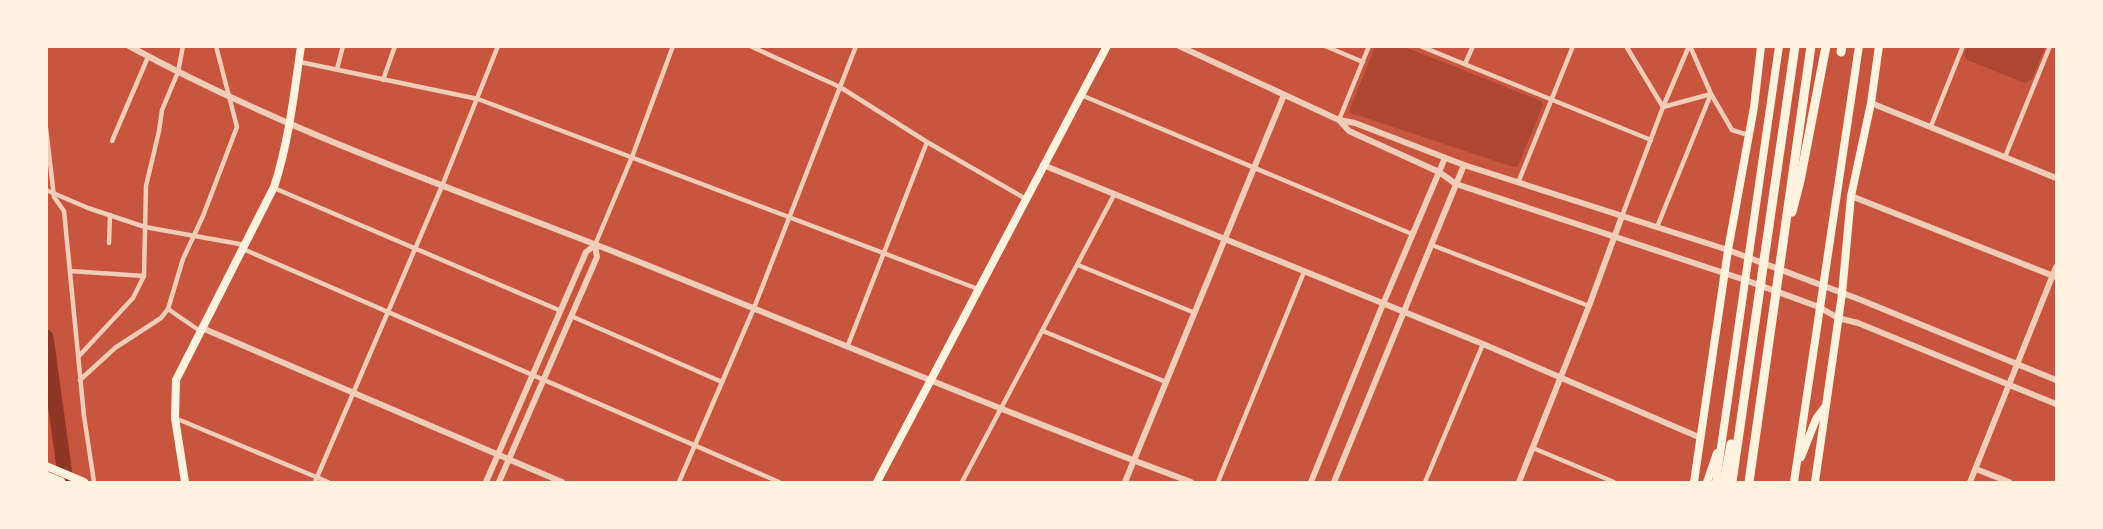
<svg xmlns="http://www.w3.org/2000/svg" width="2103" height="529" font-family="'Asap Condensed',sans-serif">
<rect width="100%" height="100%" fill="#c8553d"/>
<g fill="#ae4732">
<path d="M 1375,47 L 1405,47 L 1541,101 L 1543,105 L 1518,166 L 1513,167 L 1351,113 L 1349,111 Z"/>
<path d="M 1967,47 L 1967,46 L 2045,47 L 2032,79 L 2025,83 L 1967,60 L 1964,54 Z"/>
</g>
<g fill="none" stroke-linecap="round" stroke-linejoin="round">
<path stroke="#8f3625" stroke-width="15" d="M 46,337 L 66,482"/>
<g stroke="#f1ccb7" stroke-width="4.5">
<path d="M 750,46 L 840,87 L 927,142 L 1026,199"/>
<path d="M 1325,46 L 1363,62"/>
<path d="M 1420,46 L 1651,140"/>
<path d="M 1626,46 L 1663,107 L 1711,94"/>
<path d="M 1690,46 L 1711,94 L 1732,130 L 1748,135"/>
<path d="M 300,62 L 478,99 L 978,289"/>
<path d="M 1465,64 L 1473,46"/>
<path d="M 337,69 L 343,46"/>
<path d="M 383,80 L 395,46"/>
<path d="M 1081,95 L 1412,234"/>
<path d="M 1339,120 L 1369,46"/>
<path d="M 1931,126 L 1963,46"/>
<path d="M 46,128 L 54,197 L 64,211 L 84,416 L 94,482"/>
<path d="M 112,141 L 148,57"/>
<path d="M 2005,157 L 2050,46"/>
<path d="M 1518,183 L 1573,46"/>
<path d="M 274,188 L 561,311"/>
<path d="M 46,190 L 88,208 L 145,227 L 245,245"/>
<path d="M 1622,216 L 1663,107 L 1689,46"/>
<path d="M 1657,227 L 1711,94"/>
<path d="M 109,243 L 110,215"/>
<path d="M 595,245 L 632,157 L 673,46"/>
<path d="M 1432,245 L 1589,306"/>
<path d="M 243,249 L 779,482"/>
<path d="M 1078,265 L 1195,313"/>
<path d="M 70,271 L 144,276"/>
<path d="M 168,309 L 200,331"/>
<path d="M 571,316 L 722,382"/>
<path d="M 1043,331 L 1166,382"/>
<path d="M 848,345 L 927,142"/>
<path d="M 79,356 L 133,298 L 144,276 L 146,186 L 159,131 L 162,110 L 178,72 L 183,46"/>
<path d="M 80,380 L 115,348 L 161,318 L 168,309 L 183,259 L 203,216 L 237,127 L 216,46"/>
<path d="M 175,418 L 328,482"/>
<path d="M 1533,448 L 1614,482"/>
<path d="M 315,482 L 442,186 L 498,46"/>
<path d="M 679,482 L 754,308 L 856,46"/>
<path d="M 962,482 L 1114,195"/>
<path d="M 1218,482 L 1304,272"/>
<path d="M 1425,482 L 1483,344"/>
</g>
<g stroke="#f1ccb7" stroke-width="6">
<path d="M 129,46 C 281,129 446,186 607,249 C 802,327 995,409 1191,482"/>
<path d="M 1179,46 L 1339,120 L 1355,123 L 1464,165 L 1728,250 L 1861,300 L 2056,380"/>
<path d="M 1871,103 L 2056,178"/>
<path d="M 1339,120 L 1349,131 L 1439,172 L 1456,184 L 1745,280 L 1819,307 L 1838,318 L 1858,323 L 2056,404"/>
<path d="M 1043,165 L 1483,344 L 1701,438"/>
<path d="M 1851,196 L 2056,277"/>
<path d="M 202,328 L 562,482"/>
<path d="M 1976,469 L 2009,482"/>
<path d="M 486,482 L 586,252 L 595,245"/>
<path d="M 499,482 L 597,257 L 595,245"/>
<path d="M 1125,482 L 1284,95"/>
<path d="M 1311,482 L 1383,304 L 1445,158"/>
<path d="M 1334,482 L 1464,165"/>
<path d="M 1519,482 L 1589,306 L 1622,216"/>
<path d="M 1970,482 L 2056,267"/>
</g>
<g stroke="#fff3e0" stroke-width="8">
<path d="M 1801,457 L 1816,419 L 1824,408"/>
<path d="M 185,482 L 175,418 L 176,380 L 274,187 C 289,141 294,94 301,46"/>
<path d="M 877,482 L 1107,46"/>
<path d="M 1694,482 L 1728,250 L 1754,107 L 1761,46"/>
<path d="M 1707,482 L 1717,453"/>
<path d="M 1716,482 L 1779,46"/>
<path d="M 1794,482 L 1859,46"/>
<path d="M 1815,482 L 1842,294 L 1851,196 L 1871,103 L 1879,46"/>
</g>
<path stroke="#fff3e0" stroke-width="8" d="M 46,466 L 84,482"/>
<g stroke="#fff3e0" stroke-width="9">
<path d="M 1841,52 L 1842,46"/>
<path d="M 1792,212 L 1800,181 L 1826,46"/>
<path d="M 46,476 L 61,482"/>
<path d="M 1724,482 L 1731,444"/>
<path d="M 1732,482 L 1795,46"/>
<path d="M 1749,482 L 1811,46"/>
</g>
</g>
<rect width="2103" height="529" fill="none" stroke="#fff3e0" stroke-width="96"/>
</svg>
